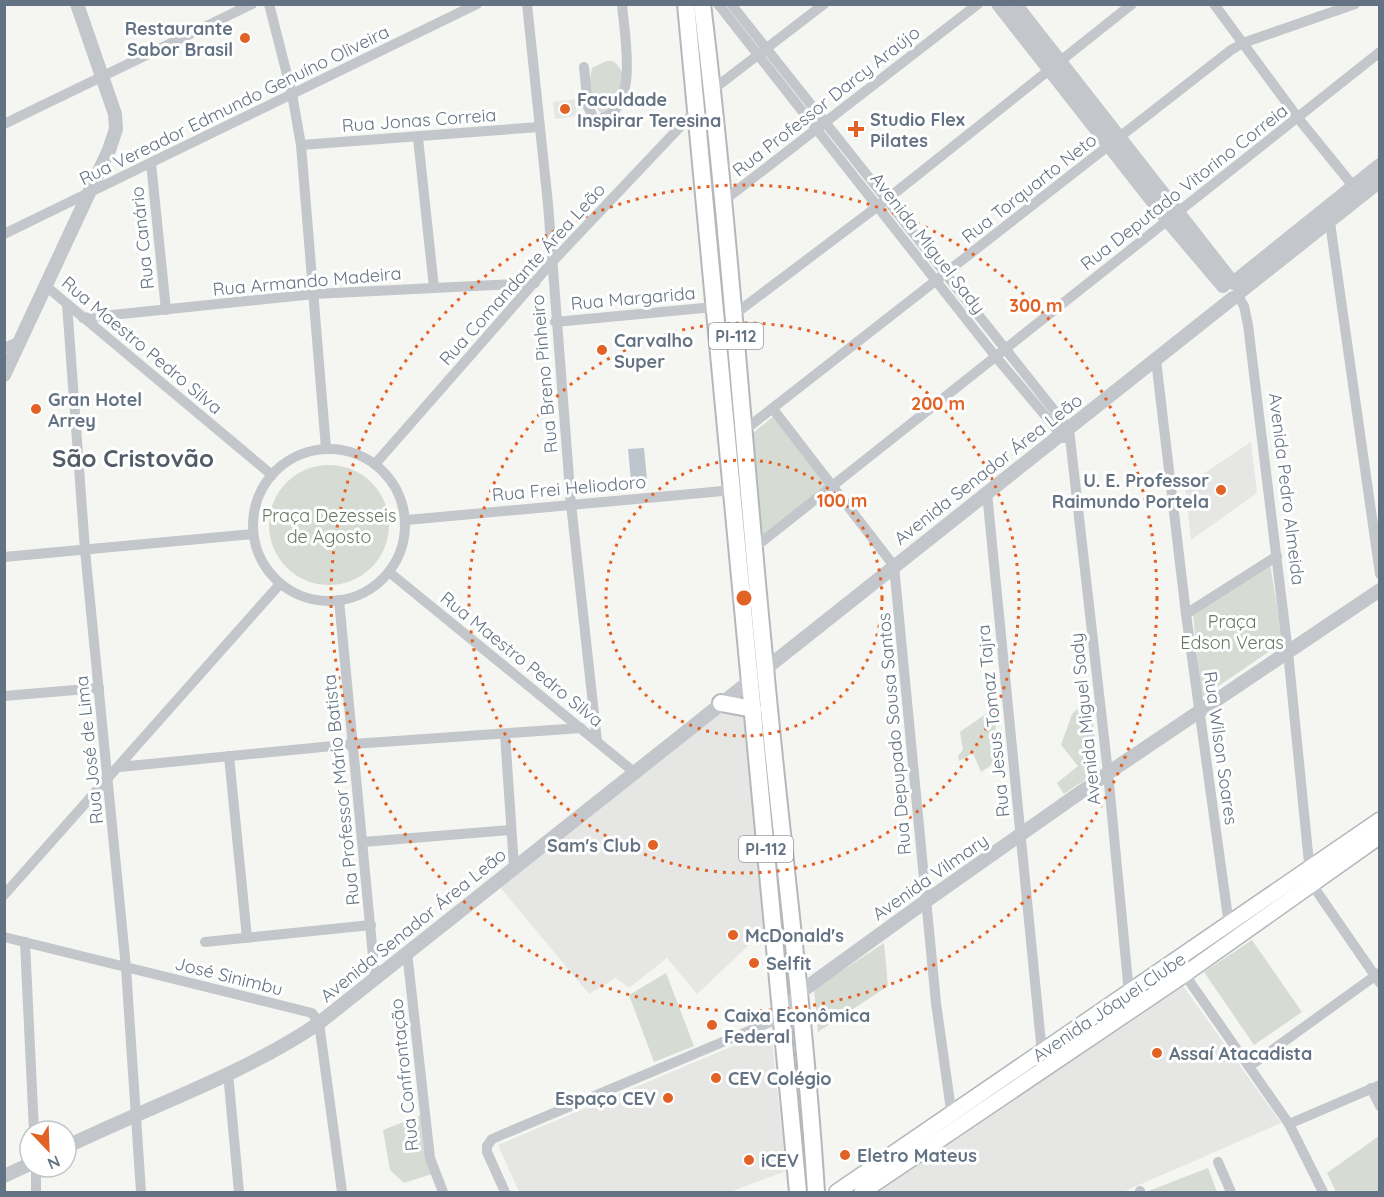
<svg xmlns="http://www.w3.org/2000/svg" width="1384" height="1197" font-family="Quicksand,sans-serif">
<rect width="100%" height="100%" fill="#f5f6f2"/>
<g fill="#e6e7e5">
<path d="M 576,99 L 577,116 L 555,119 L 553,102 Z"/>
<path d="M 1251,442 L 1257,493 L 1191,540 L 1185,486 Z"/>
<path d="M 721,709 L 742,712 L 745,720 L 765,930 L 697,994 L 667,958 L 629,988 L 616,978 L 589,994 L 498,885 Z"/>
<path d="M 1183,986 L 1281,1123 L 1123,1192 L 873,1192 Z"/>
<path d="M 771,1030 L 786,1171 L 730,1192 L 519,1192 L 498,1145 Z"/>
</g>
<g fill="#d6dcd3">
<path d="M 606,61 L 613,61 C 628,73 623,85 619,102 L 602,114 C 588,101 588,86 592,68 Z"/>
<path d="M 775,415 L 833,487 L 754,548 L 747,438 Z"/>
<circle cx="329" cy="525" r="60"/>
<path d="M 1270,563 L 1283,642 L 1201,698 L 1193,614 Z"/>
<path d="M 1090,698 L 1099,770 L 1064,794 L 1057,783 L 1078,766 L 1061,745 L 1072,714 Z"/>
<path d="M 994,708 L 999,760 L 981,772 L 973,753 L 959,761 L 958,756 L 963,750 L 960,732 Z"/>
<path d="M 1252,940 L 1302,1012 L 1254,1045 L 1204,972 Z"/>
<path d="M 884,943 L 888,986 L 818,1032 L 814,989 Z"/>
<path d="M 666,973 L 694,1046 L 654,1062 L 629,995 Z"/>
<path d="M 421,1115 L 432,1174 L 404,1183 L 390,1170 L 383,1130 Z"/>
<path d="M 1379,1136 L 1379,1192 L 1336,1192 L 1327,1173 Z"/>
<path d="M 1208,1168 L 1217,1192 L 1146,1192 Z"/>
</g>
<path fill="#bcc6cc" d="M 644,448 L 647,480 L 631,481 L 628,449 Z"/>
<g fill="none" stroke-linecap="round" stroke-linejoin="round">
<g stroke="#b3b8bd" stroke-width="18">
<g id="secondary">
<path d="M 837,1192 L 1380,820"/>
<path d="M 862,1192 L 1185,974 L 1380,836"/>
</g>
</g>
<g stroke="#b4b8bc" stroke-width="20">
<g id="primary">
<path d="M 686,4 L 798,1192"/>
<path d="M 702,4 C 729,225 743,446 765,667 C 781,842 805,1017 816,1192"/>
<path d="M 721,703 L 753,709"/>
</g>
</g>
<g stroke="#c3c6ca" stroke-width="10">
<path d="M 269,4 L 292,94 L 301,145 L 326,448"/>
<path d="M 527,4 L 548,204 L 571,504 L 597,741"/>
<path d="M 718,4 L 996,357 L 1064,438"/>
<path d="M 731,4 L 1069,429 L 1108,773 L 1129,993"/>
<path d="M 1214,4 L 1298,118 L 1358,192"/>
<path d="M 584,67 L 588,107 L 595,120 C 642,114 624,35 622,4"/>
<path d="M 711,91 L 824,4"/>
<path d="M 4,124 L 252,4"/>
<path d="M 418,138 L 434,288"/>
<path d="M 301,145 L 539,127"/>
<path d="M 151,163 L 166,310"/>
<path d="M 722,202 L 978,4"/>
<path d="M 1330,223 L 1380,574"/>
<path d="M 4,234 L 477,4"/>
<path d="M 47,287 L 272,475"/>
<path d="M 1238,296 L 1244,306 L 1248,325 L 1288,652 L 1311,883 L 1380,983"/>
<path d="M 67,304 L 85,550 L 126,968 L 141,1192"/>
<path d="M 735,314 L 886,200 L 1132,4"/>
<path d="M 83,318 L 314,294 L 535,283"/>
<path d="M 555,322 L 714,307"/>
<path d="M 4,348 L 20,341"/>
<path d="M 1156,360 L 1186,614 L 1229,925"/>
<path d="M 773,409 L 894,566 L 936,1003 L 952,1117"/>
<path d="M 742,432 L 1231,50 L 1243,43 L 1355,4"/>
<circle cx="329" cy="525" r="76"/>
<path d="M 376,463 L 553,261 L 696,110"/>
<path d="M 987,493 L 1042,1053 L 1047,1066"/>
<path d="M 407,520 L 734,490"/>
<path d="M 754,548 L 1380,52"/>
<path d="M 4,557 L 253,534"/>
<path d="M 389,572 L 634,772"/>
<path d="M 339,600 L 375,977"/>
<path d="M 1186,614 L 1277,556"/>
<path d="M 4,696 L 99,688"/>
<path d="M 505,734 L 514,867"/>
<path d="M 229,756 L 247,938"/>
<path d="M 119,767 L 353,744 L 581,728"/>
<path d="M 363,842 L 511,830"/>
<path d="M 4,895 L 280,584"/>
<path d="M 4,937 L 312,1013 L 319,1023 L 342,1192"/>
<path d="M 25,942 L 34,1131"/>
<path d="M 205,942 L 371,925"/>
<path d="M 407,952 L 430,1158 L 443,1192"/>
<path d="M 1176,962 L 1289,1124 L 1323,1192"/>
<path d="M 1250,1066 L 1379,973"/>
<path d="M 228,1073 L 239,1192"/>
<path d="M 1371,1088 L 1380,1106"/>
<path d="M 1289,1124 L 1380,1085"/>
<path d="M 1218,1162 L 1231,1192"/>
<path d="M 36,1167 L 36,1192"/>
<path d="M 1140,1191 L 1140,1192"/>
<path d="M 505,1192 L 487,1152 L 487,1146 L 492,1139 L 782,1017"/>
</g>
<g stroke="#c3c6ca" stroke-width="14">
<path d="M 998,4 L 1168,221 L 1223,286"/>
<path d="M 1015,4 L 1233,283 L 1380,165"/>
<path d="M 1240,292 L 1380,181"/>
<path d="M 4,375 L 109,150 L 116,129 L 115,114 L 77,4"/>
<path d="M 782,1017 L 799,993 L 926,901 L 1108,773 L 1380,590"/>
<path d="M 66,1147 C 148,1107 245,1074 319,1023 L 1233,298"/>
<path d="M 4,1176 L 30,1164"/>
</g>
<use href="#secondary" stroke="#fff" stroke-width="15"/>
<use href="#primary" stroke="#fff" stroke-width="16"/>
</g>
<g fill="none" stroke="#e26225" stroke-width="3" stroke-dasharray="3 6">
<circle cx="744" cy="598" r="138"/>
<circle cx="744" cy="598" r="275"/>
<circle cx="744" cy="598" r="413"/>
</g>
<g fill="#e26225" stroke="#fff" stroke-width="2">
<circle cx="245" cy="38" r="6"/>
<circle cx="565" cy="109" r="6"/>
<path d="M853 120h6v6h6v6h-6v6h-6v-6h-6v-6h6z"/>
<circle cx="602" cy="350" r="6"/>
<circle cx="36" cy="409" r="6"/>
<circle cx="1221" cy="490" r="6"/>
<circle cx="653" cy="845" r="6"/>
<circle cx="733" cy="935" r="6"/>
<circle cx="754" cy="963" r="6"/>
<circle cx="712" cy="1025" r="6"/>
<circle cx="1157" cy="1053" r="6"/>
<circle cx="716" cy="1078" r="6"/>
<circle cx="668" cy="1098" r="6"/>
<circle cx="845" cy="1155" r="6"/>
<circle cx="749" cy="1160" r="6"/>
</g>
<g text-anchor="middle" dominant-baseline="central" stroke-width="6" stroke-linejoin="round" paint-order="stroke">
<g fill="#fff" stroke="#929da8" stroke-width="1.5">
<rect x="709" y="323" width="54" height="26" rx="4.5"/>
<rect x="739" y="836" width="54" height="26" rx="4.5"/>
</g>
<g font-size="16" font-weight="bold" fill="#647383">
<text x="736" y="336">PI-112</text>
<text x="766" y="849">PI-112</text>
</g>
<g font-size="18" font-weight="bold" fill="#647383" stroke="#fff" text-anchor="start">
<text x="233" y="28" text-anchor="end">Restaurante<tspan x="233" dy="21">Sabor Brasil</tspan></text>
<text x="577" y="99">Faculdade<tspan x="577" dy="21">Inspirar Teresina</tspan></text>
<text x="870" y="119">Studio Flex<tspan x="870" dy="21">Pilates</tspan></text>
<text x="614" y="340">Carvalho<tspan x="614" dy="21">Super</tspan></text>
<text x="48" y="399">Gran Hotel<tspan x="48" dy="21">Arrey</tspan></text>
<text x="1209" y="480" text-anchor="end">U. E. Professor<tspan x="1209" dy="21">Raimundo Portela</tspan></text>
<text x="641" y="845" text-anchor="end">Sam's Club</text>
<text x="745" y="935">McDonald's</text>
<text x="766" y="963">Selfit</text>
<text x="724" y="1015">Caixa Econômica<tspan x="724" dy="21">Federal</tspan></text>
<text x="1169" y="1053">Assaí Atacadista</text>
<text x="728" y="1078">CEV Colégio</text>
<text x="656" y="1098" text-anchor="end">Espaço CEV</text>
<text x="857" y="1155">Eletro Mateus</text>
<text x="761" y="1160">iCEV</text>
</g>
<g font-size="18" fill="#647383" stroke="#fff">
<text transform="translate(826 101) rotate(-38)">Rua Professor Darcy Araújo</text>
<text transform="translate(234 105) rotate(-26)">Rua Vereador Edmundo Genuíno Oliveira</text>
<text transform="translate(419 120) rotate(-4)">Rua Jonas Correia</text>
<text transform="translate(1184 187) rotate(-38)">Rua Deputado Vitorino Correia</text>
<text transform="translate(1029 188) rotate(-38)">Rua Torquarto Neto</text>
<text transform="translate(142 238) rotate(-96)">Rua Canário</text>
<text transform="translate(928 243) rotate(52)">Avenida Miguel Sady</text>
<text transform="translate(522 274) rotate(-48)">Rua Comandante Área Leão</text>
<text transform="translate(307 281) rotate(-5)">Rua Armando Madeira</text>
<text transform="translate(633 298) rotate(-5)">Rua Margarida</text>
<text transform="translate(142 345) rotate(40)">Rua Maestro Pedro Silva</text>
<text transform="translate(544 374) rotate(-95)">Rua Breno Pinheiro</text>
<text transform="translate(988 469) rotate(-38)">Avenida Senador Área Leão</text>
<text transform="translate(569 488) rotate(-5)">Rua Frei Heliodoro</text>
<text transform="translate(1287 489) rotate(83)">Avenida Pedro Almeida</text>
<text transform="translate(522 659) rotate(39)">Rua Maestro Pedro Silva</text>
<text transform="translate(1085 719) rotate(-96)">Avenida Miguel Sady</text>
<text transform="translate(993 721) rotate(-96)">Rua Jesus Tomaz Tajra</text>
<text transform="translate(894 734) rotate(-95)">Rua Depupado Sousa Santos</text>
<text transform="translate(1221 748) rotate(82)">Rua Wilson Soares</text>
<text transform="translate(89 750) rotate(-96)">Rua José de Lima</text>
<text transform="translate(341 790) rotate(-96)">Rua Professor Mário Batista</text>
<text transform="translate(930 877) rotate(-35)">Avenida Vilmary</text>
<text transform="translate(413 925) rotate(-39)">Avenida Senador Área Leão</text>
<text transform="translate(229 976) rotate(14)">José Sinimbu</text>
<text transform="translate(1109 1007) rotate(-34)">Avenida Jóquei Clube</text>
<text transform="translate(404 1075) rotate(-96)">Rua Confrontação</text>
</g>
<g font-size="18" fill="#667a63" stroke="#fff">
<text x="329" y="515">Praça Dezesseis<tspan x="329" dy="21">de Agosto</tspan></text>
<text x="1232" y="621">Praça<tspan x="1232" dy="21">Edson Veras</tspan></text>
</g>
<g font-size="24" font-weight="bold" fill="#525c68" stroke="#fff">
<text x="133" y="458">São Cristovão</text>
</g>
</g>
<circle cx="744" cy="598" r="9" fill="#e26225" stroke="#fff" stroke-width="3"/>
<g font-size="18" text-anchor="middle" font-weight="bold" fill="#e26225" stroke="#fff" stroke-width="6" stroke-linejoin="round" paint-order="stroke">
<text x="1036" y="312">300 m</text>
<text x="938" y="410">200 m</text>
<text x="842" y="507">100 m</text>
</g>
<rect width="1384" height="1197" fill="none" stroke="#647383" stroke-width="12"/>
<g transform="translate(48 1149) rotate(157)"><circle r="28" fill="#ffffff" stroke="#c1c7cd" stroke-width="1.5"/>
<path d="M0-4.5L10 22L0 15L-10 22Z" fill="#e26225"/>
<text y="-9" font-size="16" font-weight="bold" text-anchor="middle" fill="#647383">N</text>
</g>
</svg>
